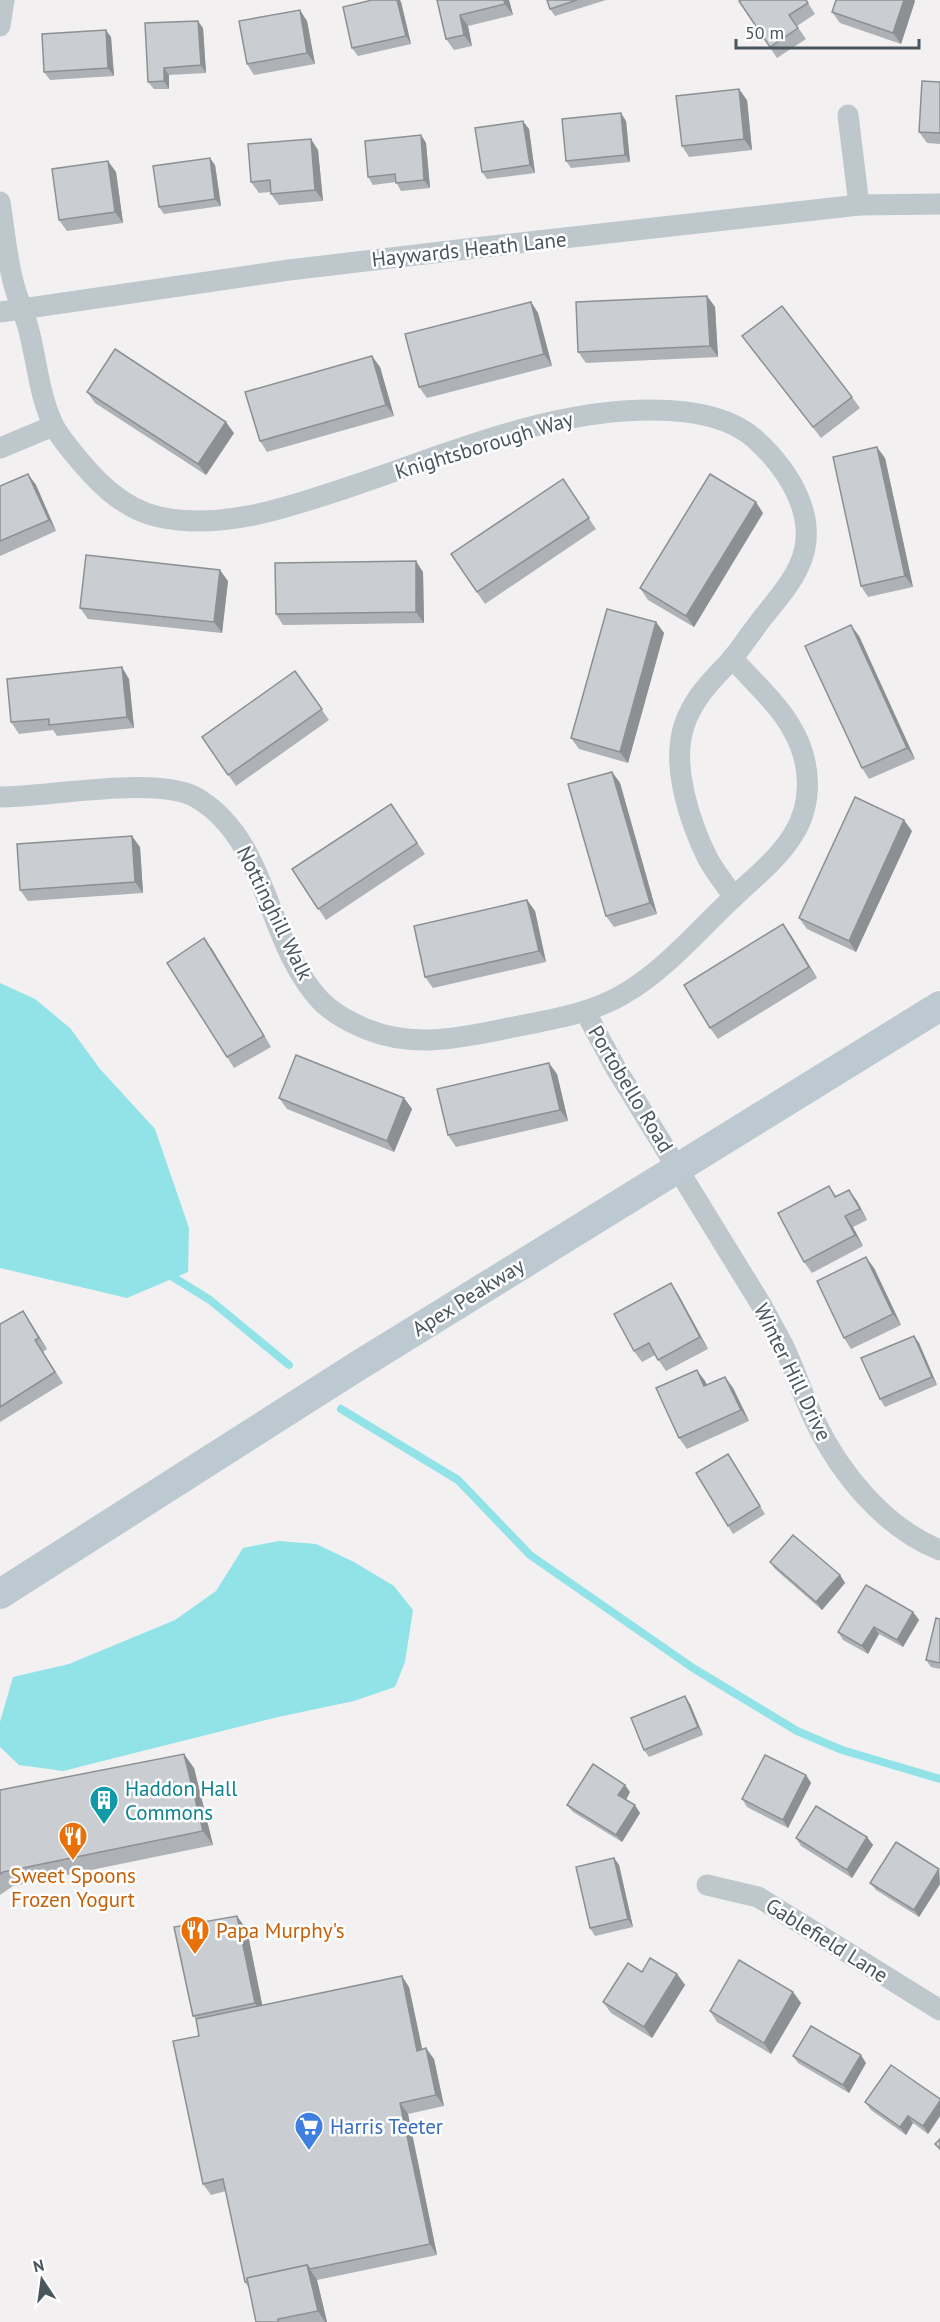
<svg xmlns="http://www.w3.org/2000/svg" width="940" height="2322" font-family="'PT Sans',sans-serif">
<rect width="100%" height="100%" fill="#f2f0f1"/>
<g fill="#91e3e8">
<path d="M 0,983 L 35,999 L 70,1028 L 100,1069 L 155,1129 L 189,1228 L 188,1272 L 127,1298 L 0,1268 Z"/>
<path d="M 279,1541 L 316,1544 L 354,1562 L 394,1586 L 413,1610 L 405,1662 L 395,1687 L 354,1701 L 278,1717 L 63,1771 L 19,1765 L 0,1747 L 0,1722 L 13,1677 L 69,1664 L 175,1620 L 216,1591 L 243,1548 Z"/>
</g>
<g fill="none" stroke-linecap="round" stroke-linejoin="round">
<g stroke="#91e3e8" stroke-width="8">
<path d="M 168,1274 L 210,1300 L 289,1365"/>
<path d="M 341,1409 L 458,1480 L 530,1555 L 693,1668 L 797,1731 L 842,1750 L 940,1779"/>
</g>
<g stroke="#bdc7cc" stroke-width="21">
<path d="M 0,26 L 4,0"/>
<path d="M 848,115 L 859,205"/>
<path d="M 0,202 C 4,227 6,252 12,277 C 16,297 26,315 30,335 C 37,364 40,397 53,424 C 57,433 64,441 70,449 C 93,478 121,509 159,517 C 224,531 292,506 352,486 C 441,456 530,418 623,411 C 665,408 722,409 755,439 C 789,470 821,519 799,566 C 791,584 776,601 764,616 C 753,630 743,645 732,659 C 712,680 693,698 684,726 C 671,766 690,823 708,859 C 715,872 725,884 734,897"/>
<path d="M 0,312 L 289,270 L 475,248 L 859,205 L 940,204"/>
<path d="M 0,448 L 53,426"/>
<path d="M 0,797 C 48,797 159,775 197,798 C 270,842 265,941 320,1000 C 332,1013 349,1022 366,1029 C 417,1050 467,1036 519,1026 C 554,1019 591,1013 622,995 C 666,970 698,930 735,896 C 756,876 778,859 793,835 C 814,802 811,760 791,727 C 778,704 750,678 732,658"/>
<path d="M 585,1011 L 615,1067 L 762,1306 C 769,1320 777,1333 784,1347 C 795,1370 803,1396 814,1419 C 839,1472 884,1528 940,1550"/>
<path d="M 707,1885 L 758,1897 L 940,2010"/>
</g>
<path stroke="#bdc9d1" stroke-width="30" d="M 0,1594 L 356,1367 L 940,1006"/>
</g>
<g fill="#aeb1b5">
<path d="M 437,0 L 509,0 L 513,15 L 468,26 L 472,46 L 454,50 L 446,39 Z"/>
<path d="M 547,0 L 606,0 L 555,16 L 550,9 Z"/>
<path d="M 806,0 L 815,14 L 797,26 L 806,39 L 777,58 L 739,1 Z"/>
<path d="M 836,0 L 914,0 L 915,1 L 901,44 L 840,23 L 832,12 Z"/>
<path d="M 401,2 L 411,44 L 358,56 L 352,48 Z"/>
<path d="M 307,21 L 315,64 L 254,75 L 247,64 Z"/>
<path d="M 203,28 L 206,73 L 169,75 L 169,89 L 154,89 L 148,82 Z"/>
<path d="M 111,37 L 114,76 L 50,80 L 44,72 Z"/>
<path d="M 940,82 L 940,144 L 927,143 L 919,132 Z"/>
<path d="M 747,100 L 752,150 L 689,157 L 682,146 Z"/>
<path d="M 626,121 L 630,162 L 571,168 L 566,161 Z"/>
<path d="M 529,129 L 535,173 L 487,179 L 482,172 Z"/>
<path d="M 421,135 L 426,143 L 430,188 L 401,191 L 396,182 L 373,185 L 368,177 Z"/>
<path d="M 318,150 L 323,201 L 279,205 L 271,194 L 271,192 L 259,193 L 251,182 Z"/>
<path d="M 215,165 L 221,206 L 164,214 L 159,207 Z"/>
<path d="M 116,172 L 123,223 L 67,231 L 59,220 Z"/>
<path d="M 707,296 L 715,307 L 718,357 L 586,363 L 578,352 Z"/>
<path d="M 531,302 L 538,313 L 552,366 L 427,398 L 419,387 Z"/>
<path d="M 742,336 L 852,397 L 860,408 L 821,438 Z"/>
<path d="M 380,367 L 394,416 L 267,452 L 260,441 Z"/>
<path d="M 87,392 L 234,433 L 206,475 L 95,403 Z"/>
<path d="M 885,458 L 913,587 L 868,597 L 861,586 Z"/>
<path d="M 28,474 L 36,485 L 56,531 L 0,556 L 0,486 Z"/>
<path d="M 563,479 L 596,529 L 485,604 L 451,554 Z"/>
<path d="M 763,513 L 694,627 L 648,600 L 640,588 Z"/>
<path d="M 423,572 L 424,623 L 283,625 L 276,614 Z"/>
<path d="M 228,581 L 222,633 L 88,619 L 80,608 Z"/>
<path d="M 656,622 L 664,633 L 628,763 L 579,749 L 571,738 Z"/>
<path d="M 859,636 L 915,759 L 869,779 L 862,768 Z"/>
<path d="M 295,671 L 329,720 L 236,786 L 202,737 Z"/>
<path d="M 129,679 L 134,728 L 57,736 L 53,730 L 19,734 L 11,722 Z"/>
<path d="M 612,772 L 620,783 L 657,914 L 614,927 L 606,916 Z"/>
<path d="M 391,804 L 425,854 L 326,920 L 292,869 Z"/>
<path d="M 912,831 L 856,952 L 807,929 L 799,918 Z"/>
<path d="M 140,847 L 143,893 L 28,901 L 20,890 Z"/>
<path d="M 527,900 L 535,911 L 546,962 L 433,988 L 425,977 Z"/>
<path d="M 783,924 L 817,978 L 718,1039 L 710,1028 Z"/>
<path d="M 212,949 L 271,1047 L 234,1068 L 227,1057 Z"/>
<path d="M 557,1074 L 568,1121 L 456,1147 L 448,1135 Z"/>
<path d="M 279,1098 L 404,1098 L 412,1109 L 394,1152 L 287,1109 Z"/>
<path d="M 829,1186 L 837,1197 L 857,1201 L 867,1220 L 853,1227 L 863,1246 L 812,1273 L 804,1262 Z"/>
<path d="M 874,1268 L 901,1325 L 851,1349 L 844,1338 Z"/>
<path d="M 678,1294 L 708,1349 L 666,1371 L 655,1355 L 642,1362 L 634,1351 Z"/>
<path d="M 30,1322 L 47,1349 L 43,1352 L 63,1383 L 0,1422 L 0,1324 Z"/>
<path d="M 914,1336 L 919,1343 L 937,1385 L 885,1407 L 880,1399 Z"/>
<path d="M 725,1377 L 733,1388 L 749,1421 L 687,1449 L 679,1438 L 705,1381 L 707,1385 Z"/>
<path d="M 728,1454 L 765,1514 L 733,1534 L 728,1526 Z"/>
<path d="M 770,1562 L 840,1575 L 845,1583 L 822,1610 L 775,1569 Z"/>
<path d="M 913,1612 L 919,1620 L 903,1647 L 879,1634 L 868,1654 L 843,1640 L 838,1632 Z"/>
<path d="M 940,1619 L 940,1669 L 931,1667 L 926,1660 Z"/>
<path d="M 690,1704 L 703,1735 L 649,1757 L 644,1750 Z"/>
<path d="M 194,1768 L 213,1845 L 13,1886 L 0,1895 L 0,1790 Z"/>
<path d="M 806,1775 L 811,1783 L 788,1828 L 747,1807 L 742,1799 Z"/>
<path d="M 630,1792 L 626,1800 L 640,1813 L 622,1842 L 573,1812 L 567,1805 Z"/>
<path d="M 867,1837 L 873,1845 L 852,1878 L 801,1846 L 796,1838 Z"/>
<path d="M 614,1858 L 619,1865 L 633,1927 L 595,1936 L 590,1928 Z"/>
<path d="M 939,1869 L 940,1884 L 919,1917 L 876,1890 L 870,1883 Z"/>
<path d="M 247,1930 L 262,2005 L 409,1987 L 422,2049 L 434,2059 L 444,2106 L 408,2114 L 437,2255 L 317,2280 L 327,2322 L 256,2322 L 249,2288 L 245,2282 L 226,2191 L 211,2195 L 203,2184 L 199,2036 L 196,2019 L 193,2016 Z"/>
<path d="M 642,1972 L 677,1974 L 685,1985 L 652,2038 L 611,2013 L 603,2002 Z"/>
<path d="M 793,1992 L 801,2003 L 771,2054 L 717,2022 L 710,2011 Z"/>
<path d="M 793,2056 L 866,2063 L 849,2093 L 798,2063 Z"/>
<path d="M 940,2099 L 940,2116 L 928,2134 L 913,2123 L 906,2135 L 871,2110 L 865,2102 Z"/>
</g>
<g fill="#8d9093">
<path d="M 397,0 L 400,0 L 401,2 L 411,44 L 406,36 Z"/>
<path d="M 504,0 L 509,0 L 513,15 L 505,4 Z"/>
<path d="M 904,0 L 914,0 L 915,1 L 901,44 L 893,33 Z"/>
<path d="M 300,10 L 307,21 L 315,64 L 307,53 Z"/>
<path d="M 460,15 L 468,26 L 472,46 L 464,35 Z"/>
<path d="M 198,21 L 203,28 L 206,73 L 201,65 Z"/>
<path d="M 106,30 L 111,37 L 114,76 L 108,68 Z"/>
<path d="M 164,68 L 169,75 L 169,89 L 164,81 Z"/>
<path d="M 739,89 L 747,100 L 752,150 L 744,139 Z"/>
<path d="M 621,113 L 626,121 L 630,162 L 625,155 Z"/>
<path d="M 523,121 L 529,129 L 535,173 L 530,165 Z"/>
<path d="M 421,135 L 426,143 L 430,188 L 424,180 Z"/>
<path d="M 311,139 L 318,150 L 323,201 L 315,190 Z"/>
<path d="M 210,158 L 215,165 L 221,206 L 215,199 Z"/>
<path d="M 108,161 L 116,172 L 123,223 L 115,212 Z"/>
<path d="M 707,296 L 715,307 L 718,357 L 710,346 Z"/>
<path d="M 531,302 L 538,313 L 552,366 L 544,354 Z"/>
<path d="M 372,356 L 380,367 L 394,416 L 386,405 Z"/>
<path d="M 226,422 L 234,433 L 206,475 L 198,464 Z"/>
<path d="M 877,447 L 885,458 L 913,587 L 905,576 Z"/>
<path d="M 28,474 L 36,485 L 56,531 L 49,520 Z"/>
<path d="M 756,502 L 763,513 L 694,627 L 686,616 Z"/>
<path d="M 416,561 L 423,572 L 424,623 L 416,612 Z"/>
<path d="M 220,570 L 228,581 L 222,633 L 214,622 Z"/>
<path d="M 656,622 L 664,633 L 628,763 L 620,752 Z"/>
<path d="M 851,625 L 859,636 L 915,759 L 907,748 Z"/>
<path d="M 122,667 L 129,679 L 134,728 L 127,717 Z"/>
<path d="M 612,772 L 620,783 L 657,914 L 650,903 Z"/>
<path d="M 904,820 L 912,831 L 856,952 L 849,941 Z"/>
<path d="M 132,836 L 140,847 L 143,893 L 135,882 Z"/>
<path d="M 527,900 L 535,911 L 546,962 L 539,951 Z"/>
<path d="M 783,924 L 791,935 L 817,978 L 809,967 Z"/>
<path d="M 204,938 L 212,949 L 271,1047 L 264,1036 Z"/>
<path d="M 549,1063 L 557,1074 L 568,1121 L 560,1110 Z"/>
<path d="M 404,1098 L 412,1109 L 394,1152 L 387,1141 Z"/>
<path d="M 849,1190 L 857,1201 L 867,1220 L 860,1209 Z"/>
<path d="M 845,1216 L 853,1227 L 863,1246 L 855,1235 Z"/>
<path d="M 866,1257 L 874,1268 L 901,1325 L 893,1314 Z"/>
<path d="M 671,1283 L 678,1294 L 708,1349 L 700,1337 Z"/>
<path d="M 23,1311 L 30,1322 L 47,1349 L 39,1338 Z"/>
<path d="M 914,1336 L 919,1343 L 937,1385 L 932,1377 Z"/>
<path d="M 697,1370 L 705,1381 L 712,1397 L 704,1386 Z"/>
<path d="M 725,1377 L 733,1388 L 749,1421 L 741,1410 Z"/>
<path d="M 840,1575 L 845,1583 L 822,1610 L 816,1602 Z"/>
<path d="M 913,1612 L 919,1620 L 903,1647 L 897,1640 Z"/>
<path d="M 874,1627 L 879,1634 L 868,1654 L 862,1646 Z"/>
<path d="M 685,1696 L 690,1704 L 703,1735 L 698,1727 Z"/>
<path d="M 184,1754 L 194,1768 L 213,1845 L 203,1831 Z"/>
<path d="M 806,1775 L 811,1783 L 788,1828 L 783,1820 Z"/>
<path d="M 625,1785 L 630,1792 L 624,1803 L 618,1795 Z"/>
<path d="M 635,1805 L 640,1813 L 622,1842 L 616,1835 Z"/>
<path d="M 867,1837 L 873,1845 L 852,1878 L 847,1870 Z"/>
<path d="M 614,1858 L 619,1865 L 633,1927 L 628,1919 Z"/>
<path d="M 939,1869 L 940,1884 L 919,1917 L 914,1910 Z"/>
<path d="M 237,1916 L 247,1930 L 265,2018 L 255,2003 Z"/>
<path d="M 677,1974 L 685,1985 L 652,2038 L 644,2027 Z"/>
<path d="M 402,1976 L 409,1987 L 425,2062 L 417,2051 Z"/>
<path d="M 793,1992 L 801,2003 L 771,2054 L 764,2043 Z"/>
<path d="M 426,2048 L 434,2059 L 444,2106 L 436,2095 Z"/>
<path d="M 861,2055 L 866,2063 L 849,2093 L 843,2085 Z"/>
<path d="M 940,2101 L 940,2116 L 928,2134 L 923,2126 Z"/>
<path d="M 400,2103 L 408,2114 L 437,2255 L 430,2244 Z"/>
<path d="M 908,2116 L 913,2123 L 906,2135 L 900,2127 Z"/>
<path d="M 307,2265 L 317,2280 L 327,2322 L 325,2322 L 318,2311 Z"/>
</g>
<g fill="#caced2" stroke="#8d9093" stroke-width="1.5">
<path d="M 372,0 L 397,0 L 406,36 L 352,48 L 343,7 Z"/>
<path d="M 437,0 L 504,0 L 505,4 L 460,15 L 464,35 L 446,39 Z"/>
<path d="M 547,0 L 577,0 L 550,9 Z"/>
<path d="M 741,0 L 806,0 L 808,3 L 789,15 L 798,28 L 770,47 L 739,1 Z"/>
<path d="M 836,0 L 904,0 L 893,33 L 832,12 Z"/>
<path d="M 300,10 L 307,53 L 247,64 L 239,21 Z"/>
<path d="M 198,21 L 201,65 L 164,68 L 164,81 L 148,82 L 145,23 Z"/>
<path d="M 106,30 L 108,68 L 44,72 L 42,34 Z"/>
<path d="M 922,81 L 940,82 L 940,133 L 919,132 Z"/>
<path d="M 739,89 L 744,139 L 682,146 L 676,96 Z"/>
<path d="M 621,113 L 625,155 L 566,161 L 562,119 Z"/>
<path d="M 523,121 L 530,165 L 482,172 L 475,128 Z"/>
<path d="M 421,135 L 424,180 L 396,183 L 395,174 L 368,177 L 365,141 Z"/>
<path d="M 311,139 L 315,190 L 271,194 L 270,180 L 251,182 L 248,144 Z"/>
<path d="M 210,158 L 215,199 L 159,207 L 153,166 Z"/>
<path d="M 108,161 L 115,212 L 59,220 L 52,169 Z"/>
<path d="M 707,296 L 710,346 L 578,352 L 576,302 Z"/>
<path d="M 531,302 L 544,354 L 419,387 L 405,334 Z"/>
<path d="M 782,306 L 852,397 L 813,427 L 742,336 Z"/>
<path d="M 115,349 L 226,422 L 198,464 L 87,392 Z"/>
<path d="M 372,356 L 386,405 L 260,441 L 245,392 Z"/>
<path d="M 877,447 L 905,576 L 861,586 L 833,457 Z"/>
<path d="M 28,474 L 49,520 L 0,541 L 0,486 Z"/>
<path d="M 710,474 L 756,502 L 686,616 L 640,588 Z"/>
<path d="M 563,479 L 589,518 L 477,592 L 451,554 Z"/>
<path d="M 86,555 L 220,570 L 214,622 L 80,608 Z"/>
<path d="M 416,561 L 416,612 L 276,614 L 275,563 Z"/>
<path d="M 607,609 L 656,622 L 620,752 L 571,738 Z"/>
<path d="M 851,625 L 907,748 L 862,768 L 805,646 Z"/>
<path d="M 122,667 L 127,717 L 49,725 L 49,719 L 11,722 L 7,679 Z"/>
<path d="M 295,671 L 322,709 L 228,775 L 202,737 Z"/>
<path d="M 612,772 L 650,903 L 606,916 L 568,784 Z"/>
<path d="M 855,797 L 904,820 L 849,941 L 799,918 Z"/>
<path d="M 391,804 L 417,843 L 318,909 L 292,869 Z"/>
<path d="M 132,836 L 135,882 L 20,890 L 17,844 Z"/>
<path d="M 527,900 L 539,951 L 425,977 L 414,926 Z"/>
<path d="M 783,924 L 809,967 L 710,1028 L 684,985 Z"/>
<path d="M 204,938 L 264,1036 L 227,1057 L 167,963 Z"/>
<path d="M 296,1055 L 404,1098 L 387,1141 L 279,1098 Z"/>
<path d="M 549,1063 L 560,1110 L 448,1135 L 437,1089 Z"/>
<path d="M 829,1186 L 835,1197 L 849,1190 L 860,1209 L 845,1216 L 855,1235 L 804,1262 L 778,1213 Z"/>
<path d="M 866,1257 L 893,1314 L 844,1338 L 817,1281 Z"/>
<path d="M 671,1283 L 700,1337 L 658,1360 L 649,1343 L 634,1351 L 614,1314 Z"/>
<path d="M 23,1311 L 39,1338 L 35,1340 L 55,1372 L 0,1407 L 0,1324 Z"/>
<path d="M 914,1336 L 932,1377 L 880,1399 L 861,1358 Z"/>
<path d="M 697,1370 L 704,1386 L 725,1377 L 741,1410 L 679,1438 L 656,1388 Z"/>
<path d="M 728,1454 L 760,1506 L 728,1526 L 696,1473 Z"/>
<path d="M 793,1535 L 840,1575 L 816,1602 L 770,1562 Z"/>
<path d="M 866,1585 L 913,1612 L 897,1640 L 874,1627 L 862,1646 L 838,1632 Z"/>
<path d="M 936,1618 L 940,1619 L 940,1663 L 926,1660 Z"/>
<path d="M 685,1696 L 698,1727 L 644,1750 L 631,1718 Z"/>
<path d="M 184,1754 L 203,1831 L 3,1872 L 0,1874 L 0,1790 Z"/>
<path d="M 765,1755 L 806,1775 L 783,1820 L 742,1799 Z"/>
<path d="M 593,1764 L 625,1785 L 618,1795 L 635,1805 L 616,1835 L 567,1805 Z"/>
<path d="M 816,1806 L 867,1837 L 847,1870 L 796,1838 Z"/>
<path d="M 896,1842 L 939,1869 L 914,1910 L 870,1883 Z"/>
<path d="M 614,1858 L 628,1919 L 590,1928 L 576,1867 Z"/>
<path d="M 237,1916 L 255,2003 L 193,2016 L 174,1927 Z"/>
<path d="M 650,1958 L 677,1974 L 644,2027 L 603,2002 L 628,1963 L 642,1972 Z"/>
<path d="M 739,1960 L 793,1992 L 764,2043 L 710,2011 Z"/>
<path d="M 402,1976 L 417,2051 L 426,2048 L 436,2095 L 400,2103 L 430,2244 L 310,2269 L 307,2265 L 247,2278 L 248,2282 L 245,2282 L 223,2179 L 203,2184 L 173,2041 L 199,2036 L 196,2019 Z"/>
<path d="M 811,2026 L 861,2055 L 843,2085 L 793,2056 Z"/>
<path d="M 891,2065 L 940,2099 L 940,2101 L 923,2126 L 908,2116 L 900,2127 L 865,2102 Z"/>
<path d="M 940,2139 L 940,2149 L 935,2144 Z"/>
<path d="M 307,2265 L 318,2311 L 278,2319 L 278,2322 L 256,2322 L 247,2278 Z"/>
</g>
<defs>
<g id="building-pin" transform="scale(1.5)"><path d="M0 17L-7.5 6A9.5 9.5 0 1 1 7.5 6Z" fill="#0f9aa8" stroke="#fff"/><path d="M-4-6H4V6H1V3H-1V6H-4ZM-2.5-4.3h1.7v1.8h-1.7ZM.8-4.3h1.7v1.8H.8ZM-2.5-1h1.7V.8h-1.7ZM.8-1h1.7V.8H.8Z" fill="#fff"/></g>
<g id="restaurant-pin" transform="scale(1.5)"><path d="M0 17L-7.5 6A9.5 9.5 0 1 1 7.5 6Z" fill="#e8710a" stroke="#fff"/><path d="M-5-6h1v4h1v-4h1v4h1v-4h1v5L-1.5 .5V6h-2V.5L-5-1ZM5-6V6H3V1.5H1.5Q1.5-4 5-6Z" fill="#fff"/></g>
<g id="supermarket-pin" transform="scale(1.5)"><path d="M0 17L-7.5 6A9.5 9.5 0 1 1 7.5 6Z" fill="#3f7fe0" stroke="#fff"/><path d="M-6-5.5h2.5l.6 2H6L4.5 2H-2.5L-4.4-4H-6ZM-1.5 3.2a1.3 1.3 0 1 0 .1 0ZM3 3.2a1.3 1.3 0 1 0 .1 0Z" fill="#fff"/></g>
</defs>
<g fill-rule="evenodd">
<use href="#building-pin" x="104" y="1800"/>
<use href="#restaurant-pin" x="73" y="1836"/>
<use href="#restaurant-pin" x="195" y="1930"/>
<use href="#supermarket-pin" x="309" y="2126"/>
</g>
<g text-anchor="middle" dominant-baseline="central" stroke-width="5" stroke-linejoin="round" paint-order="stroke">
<g font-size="21" fill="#49565d" stroke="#fff">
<text transform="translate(469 249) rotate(-6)">Haywards Heath Lane</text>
<text transform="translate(484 445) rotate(-17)">Knightsborough Way</text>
<text transform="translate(275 913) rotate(64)">Nottinghill Walk</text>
<text transform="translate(631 1089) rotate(59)">Portobello Road</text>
<text transform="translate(468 1297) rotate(-32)">Apex Peakway</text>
<text transform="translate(793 1372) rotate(64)">Winter Hill Drive</text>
<text transform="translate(827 1940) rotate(32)">Gablefield Lane</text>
</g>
<g font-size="21" fill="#0d838f" stroke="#fff" text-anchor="start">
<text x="125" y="1788">Haddon Hall<tspan x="125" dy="24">Commons</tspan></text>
</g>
<g font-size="21" fill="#c56008" stroke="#fff">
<text x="73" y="1875">Sweet Spoons<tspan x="73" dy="24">Frozen Yogurt</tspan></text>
<text x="216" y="1930" text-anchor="start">Papa Murphy's</text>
</g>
<g font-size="21" fill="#366cbe" stroke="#fff" text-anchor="start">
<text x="330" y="2126">Harris Teeter</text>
</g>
</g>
<g transform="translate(42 2280) rotate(347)" stroke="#ffffff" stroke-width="4.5" paint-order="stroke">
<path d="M0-4.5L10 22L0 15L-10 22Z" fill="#49565d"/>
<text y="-9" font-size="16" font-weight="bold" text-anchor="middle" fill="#49565d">N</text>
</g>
<path d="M736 39v9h183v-9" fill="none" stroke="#49565d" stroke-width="3"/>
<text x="745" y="39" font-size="18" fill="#49565d" stroke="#ffffff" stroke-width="4.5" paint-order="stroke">50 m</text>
</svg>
